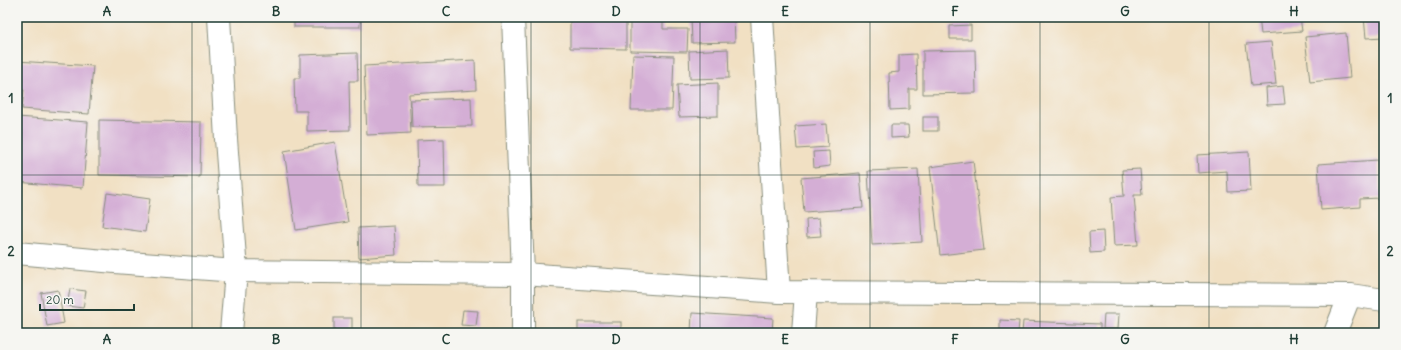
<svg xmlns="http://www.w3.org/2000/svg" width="1401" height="350" font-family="Delius,sans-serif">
<rect width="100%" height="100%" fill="#f6f6f2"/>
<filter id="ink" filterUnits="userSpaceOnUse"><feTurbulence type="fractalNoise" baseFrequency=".025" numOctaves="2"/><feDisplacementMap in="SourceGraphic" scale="8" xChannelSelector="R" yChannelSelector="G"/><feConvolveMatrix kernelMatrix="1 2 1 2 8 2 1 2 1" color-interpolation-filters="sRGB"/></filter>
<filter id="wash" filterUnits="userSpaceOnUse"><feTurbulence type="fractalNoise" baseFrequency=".012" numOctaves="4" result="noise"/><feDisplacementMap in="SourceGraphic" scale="16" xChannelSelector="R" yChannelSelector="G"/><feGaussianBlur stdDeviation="0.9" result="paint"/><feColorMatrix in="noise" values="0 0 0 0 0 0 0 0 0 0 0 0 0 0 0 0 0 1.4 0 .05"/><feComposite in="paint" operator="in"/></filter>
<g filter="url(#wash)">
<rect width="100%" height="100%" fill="#f1e0c3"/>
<g id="blocks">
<g fill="#d4aed5">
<rect x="294" y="17" width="66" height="10"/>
<path d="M 570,17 L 626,17 L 626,49 L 570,48 Z"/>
<path d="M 630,17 L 663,17 L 663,29 L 688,29 L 687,52 L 630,51 Z"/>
<path d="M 691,17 L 734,17 L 735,42 L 692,43 Z"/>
<path d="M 1259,17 L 1300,17 L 1302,31 L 1261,34 Z"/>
<path d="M 1364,17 L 1384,17 L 1384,37 L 1366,38 Z"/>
<path d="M 971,25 L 971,39 L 950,39 L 950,26 Z"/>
<path d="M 1346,33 L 1350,78 L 1310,82 L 1305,37 Z"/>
<path d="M 1271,42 L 1276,84 L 1251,86 L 1246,44 Z"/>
<path d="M 728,49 L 729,78 L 690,79 L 689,51 Z"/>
<path d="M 975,50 L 976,93 L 923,94 L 923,51 Z"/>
<path d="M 357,53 L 358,81 L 349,81 L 350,130 L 307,131 L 307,111 L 295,111 L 294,78 L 300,78 L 300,55 Z"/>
<path d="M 916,54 L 917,89 L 909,89 L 909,109 L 890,110 L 889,73 L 899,72 L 899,55 Z"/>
<path d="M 633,55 L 674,56 L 672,110 L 631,110 Z"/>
<path d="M 475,60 L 476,90 L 409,94 L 411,133 L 367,135 L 364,66 Z"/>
<path d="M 17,61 L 93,66 L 89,114 L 22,109 L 24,90 L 17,89 Z"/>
<path d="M 718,83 L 718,116 L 679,117 L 677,85 Z"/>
<path d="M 1283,86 L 1285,104 L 1267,105 L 1266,88 Z"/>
<path d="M 471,98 L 472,126 L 412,127 L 411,100 Z"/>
<path d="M 17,117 L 88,122 L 83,188 L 17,182 Z"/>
<rect x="923" y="117" width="15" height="14"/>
<path d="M 99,120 L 201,122 L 200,177 L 99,175 Z"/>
<path d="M 826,124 L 828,147 L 797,149 L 795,126 Z"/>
<path d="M 891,125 L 908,125 L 909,137 L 891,138 Z"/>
<path d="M 444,139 L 445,187 L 418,187 L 417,140 Z"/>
<path d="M 335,142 L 348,222 L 296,230 L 284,151 Z"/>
<path d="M 829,151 L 830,166 L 814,168 L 813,152 Z"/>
<path d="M 1249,152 L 1251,191 L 1228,192 L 1227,171 L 1198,173 L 1197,155 Z"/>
<path d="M 1378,160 L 1380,198 L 1360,199 L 1360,207 L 1321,210 L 1318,164 Z"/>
<path d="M 973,161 L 984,250 L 940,255 L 930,167 Z"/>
<path d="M 918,169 L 922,242 L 872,245 L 868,171 Z"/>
<path d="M 1140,169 L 1142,195 L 1134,195 L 1138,245 L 1114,246 L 1111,197 L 1124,196 L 1122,170 Z"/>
<path d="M 860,173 L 863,208 L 804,212 L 801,178 Z"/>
<path d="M 107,193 L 150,199 L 145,232 L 102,226 Z"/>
<path d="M 819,218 L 821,236 L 807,237 L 806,219 Z"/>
<path d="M 394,226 L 396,255 L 359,258 L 358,228 Z"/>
<path d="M 1103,231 L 1104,252 L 1090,253 L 1089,232 Z"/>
<path d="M 70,289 L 86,291 L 83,308 L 67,306 Z"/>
<path d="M 58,290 L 64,323 L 47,326 L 41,293 Z"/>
<path d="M 463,310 L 478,311 L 476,326 L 461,325 Z"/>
<path d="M 692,313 L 773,318 L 772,333 L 691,333 Z"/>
<path d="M 1104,314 L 1119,314 L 1118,329 L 1103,329 Z"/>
<rect x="334" y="318" width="18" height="15"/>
<path d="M 1000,320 L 1019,321 L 1018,333 L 1000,333 Z"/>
<path d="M 1023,321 L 1100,324 L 1100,333 L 1022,333 Z"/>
<rect x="578" y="322" width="43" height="11"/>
</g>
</g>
</g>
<g filter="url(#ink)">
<use href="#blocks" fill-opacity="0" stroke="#888e7c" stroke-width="1"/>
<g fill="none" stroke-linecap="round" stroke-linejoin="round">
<g stroke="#888e7c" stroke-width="24">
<g id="minor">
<path d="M 219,17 L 226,139 L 236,271 L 231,333"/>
<path d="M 513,17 L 523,274 L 523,333"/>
<path d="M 762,17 L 779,292"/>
<path d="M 17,253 L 115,262 L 236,271 L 523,274 L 779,292 L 1350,295 L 1384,300"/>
<path d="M 803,333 L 806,292"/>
<path d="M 1335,333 L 1350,295"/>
</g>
</g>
<use href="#minor" stroke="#fff" stroke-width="22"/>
</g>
</g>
<path fill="none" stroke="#1f3d34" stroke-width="1" stroke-opacity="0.55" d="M 192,17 L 192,333M 361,17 L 361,333M 531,17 L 531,333M 700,17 L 700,333M 870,17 L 870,333M 1040,17 L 1040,333M 1209,17 L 1209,333M 17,175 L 1384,175"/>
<rect width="1401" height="350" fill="none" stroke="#f6f6f2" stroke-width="44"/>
<path d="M40 304v6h94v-6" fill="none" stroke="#1f3d34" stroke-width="2"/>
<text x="46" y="304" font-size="12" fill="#1f3d34" stroke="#f6f6f2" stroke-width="3" paint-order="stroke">20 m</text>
<rect x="22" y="22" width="1357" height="306" fill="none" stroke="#1f3d34" stroke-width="1.5"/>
<g font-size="13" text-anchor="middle" font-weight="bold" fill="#1f3d34">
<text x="107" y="16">A</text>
<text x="276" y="16">B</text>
<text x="446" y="16">C</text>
<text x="616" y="16">D</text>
<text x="785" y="16">E</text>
<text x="955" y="16">F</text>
<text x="1125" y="16">G</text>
<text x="1294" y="16">H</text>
<text x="11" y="103">1</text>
<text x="1390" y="103">1</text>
<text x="11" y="256">2</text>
<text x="1390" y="256">2</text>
<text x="107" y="344">A</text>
<text x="276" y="344">B</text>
<text x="446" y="344">C</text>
<text x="616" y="344">D</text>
<text x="785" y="344">E</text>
<text x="955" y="344">F</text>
<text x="1125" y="344">G</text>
<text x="1294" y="344">H</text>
</g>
</svg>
